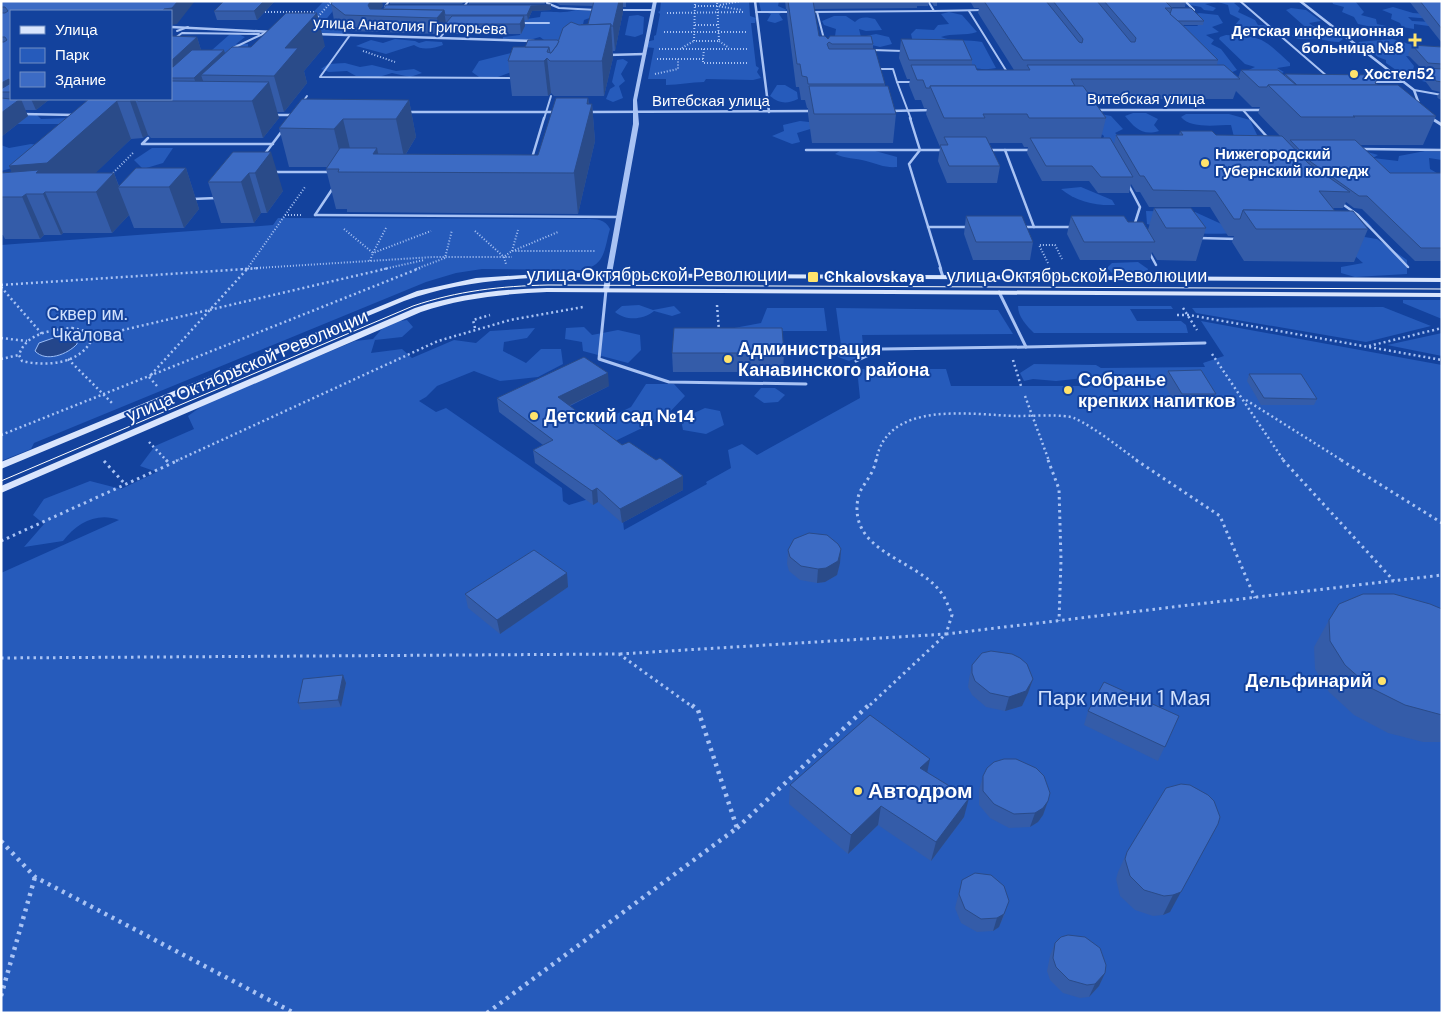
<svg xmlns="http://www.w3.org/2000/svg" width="1443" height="1014" font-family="'DM Sans',sans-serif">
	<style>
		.green { fill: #265bbb }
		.water { fill: #24468b; stroke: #9bbdf7 }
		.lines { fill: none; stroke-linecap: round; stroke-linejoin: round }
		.path-far3 { stroke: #a9c3f4; stroke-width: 2; stroke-dasharray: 1 2; stroke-linecap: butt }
		.path-far2 { stroke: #a9c3f4; stroke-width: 2.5; stroke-dasharray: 2 3; stroke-linecap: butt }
		.path-far1 { stroke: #a9c3f4; stroke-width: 3; stroke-dasharray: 2.5 4; stroke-linecap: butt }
		.path { stroke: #a9c3f4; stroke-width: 4.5; stroke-dasharray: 3 5; stroke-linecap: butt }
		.service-far2 { stroke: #a9c3f4; stroke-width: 2 }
		.service-far1 { stroke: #a9c3f4; stroke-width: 2.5 }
		.service { stroke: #a9c3f4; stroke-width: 3 }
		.minor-far1 { stroke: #a9c3f4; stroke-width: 2.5 }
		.minor { stroke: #a9c3f4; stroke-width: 3 }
		.tertiary { fill: #a9c3f4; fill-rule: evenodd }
		.secondary { fill: #d9e5fd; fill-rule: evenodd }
		.tram { stroke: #fff; stroke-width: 1 }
		.wall { fill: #345ca9; fill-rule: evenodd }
		.shaded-wall { fill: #2a4b89 }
		.building { fill: #3c6bc4; stroke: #2a4b89 }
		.poi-dot { fill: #ffe36c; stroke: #13429d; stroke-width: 2 }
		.labels { text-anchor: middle; stroke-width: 4; stroke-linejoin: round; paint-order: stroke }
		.far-street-label { font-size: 15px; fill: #fff; stroke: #13429d }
		.far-poi-label { font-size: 15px; font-weight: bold; fill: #fff; stroke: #13429d; text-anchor: start }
		.street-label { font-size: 18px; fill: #fff; stroke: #13429d }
		.park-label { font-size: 18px; fill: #d1e1fd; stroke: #13429d }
		.poi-label { font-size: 18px; font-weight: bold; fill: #fff; stroke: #13429d; text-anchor: start }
		.near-park-label { font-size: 21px; fill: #d1e1fd; stroke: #13429d }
		.near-poi-label { font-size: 21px; font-weight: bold; fill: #fff; stroke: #13429d; text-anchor: start }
	</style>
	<rect width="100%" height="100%" fill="#13429d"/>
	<g class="green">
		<path d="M341,1L319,28L342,29L347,32L337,36L301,32L299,27L323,2Z"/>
		<path d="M661,1H749L750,16L756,18L755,23H751L756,66L759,68L757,72L761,78L753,80L706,79L704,82C691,82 679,85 666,85V79H648L654,48L645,47L646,42L654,40V36L656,35L660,14L658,12L660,11Z"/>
		<path d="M779,1L778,6L787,10L779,14L783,20L775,23L767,21L771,14L761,11L759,2Z"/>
		<path d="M1182,1H1239L1234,3L1240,8L1238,12L1255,20L1258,25L1272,26L1283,34L1279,37L1255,35L1235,25L1240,19L1230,14L1228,5L1218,2L1205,4L1216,8L1213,11L1204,10L1201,7L1184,4Z"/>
		<path d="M1332,1H1355L1364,12L1361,15L1376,19L1377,24L1386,26V30L1358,24L1354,17L1342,12L1344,7L1333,4Z"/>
		<path d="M1393,7L1413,13L1427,14L1432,19L1408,17L1412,21L1432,22L1436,27L1414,24V29L1402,27L1400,23L1391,19L1392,14L1382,10Z"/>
		<path d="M1291,8L1306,10L1321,21L1309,23L1313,26L1328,27L1343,39L1339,42C1332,42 1326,40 1319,39C1309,37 1300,42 1292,36L1296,32H1311L1286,10Z"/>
		<path d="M576,10L606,12L584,20L579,42L544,40L540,37L529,40H503V37L520,35L523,27L513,21L540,17L541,12C555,11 561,14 576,10Z"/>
		<path d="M949,12L962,15L977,32C965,36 952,33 941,37C952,42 969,39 982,42L996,68C973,74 937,55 914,47L911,34L916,29L934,30L938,25L949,24L941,14Z"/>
		<path d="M1199,13L1218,15L1223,23L1212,27L1219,32L1206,35L1214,40L1211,44L1221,49L1237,70L1230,73L1214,71L1157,15L1178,17L1183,26H1198L1191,16Z"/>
		<path d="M638,15L644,17L643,34L635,37L625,35L629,16Z"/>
		<path d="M834,16H846L855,22C860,16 867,17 875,19L882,30L866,31L859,29L861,37L876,34L889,37L892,44L880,47L835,36L836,29L824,25L822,21Z"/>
		<path d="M238,34L245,37L236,44H248V48L235,55L195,57L212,50L229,35Z"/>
		<path d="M1226,35C1264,36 1263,39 1290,63V66L1277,68L1284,72L1273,77L1246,71L1255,67L1245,64L1219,39L1220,37Z"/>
		<path d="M395,39L415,41L419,43L426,41L442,42L443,45C435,48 422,51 414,45L386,54L356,46L371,40L383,43Z"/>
		<path d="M1393,39L1416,46L1442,59L1406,56L1414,66L1413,70L1418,73L1442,74L1430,83L1406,77L1386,63V60L1378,57L1358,42Z"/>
		<path d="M515,52L519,69L498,77H479L472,72L479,61Z"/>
		<path d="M623,59L628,62L621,74L625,81L619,86L623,98L613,102L606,99L610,89L615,86L612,82L617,60Z"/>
		<path d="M345,63L360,67L372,65L396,71L414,69L422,73L410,77L392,73L379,77L356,76L347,71L329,72L321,69L328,64Z"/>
		<path d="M777,85H785L797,92L798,99C787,104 780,104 770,96Z"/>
		<path d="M1133,113H1146L1158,119L1154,125L1159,131C1142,136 1135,128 1125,116Z"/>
		<path d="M1101,114L1111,116L1123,129L1115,133L1120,137L1139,139L1100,148L1104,136L1094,128Z"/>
		<path d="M1186,114H1229L1250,120L1258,137H1234L1231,125C1216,125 1191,129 1181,117Z"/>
		<path d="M22,115H37L41,119L69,118L59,124H1Z"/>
		<path d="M800,121L827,124L797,133L800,142L792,144L772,136L784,131L783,125Z"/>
		<path d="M31,144L59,148L20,166L1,171V145L9,148Z"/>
		<path d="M152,148H173L163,163L143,169L134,160Z"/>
		<path d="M843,149H868L897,157V167C885,168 877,164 866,161C855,158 846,159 835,154Z"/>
		<path d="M1364,151L1378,155L1373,158L1398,161L1399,156L1425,151L1442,152V160L1429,158L1430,169L1442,176L1389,178Z"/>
		<path d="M1081,187L1112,200L1115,205C1096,206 1075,201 1061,189Z"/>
		<path d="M1146,211L1195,212L1239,232C1208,237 1178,231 1147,224Z"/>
		<path d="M1336,211L1367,221L1372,227L1342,229L1346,234L1377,239L1407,260V274L1355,277L1341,273V267L1363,263L1345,247Z"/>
		<path d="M278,218L586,219C597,219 605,219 610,229C604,249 606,265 582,270L482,269L456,273L426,282L34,443L31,449L1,461V245L273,225Z"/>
		<path d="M1138,262L1148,269L1146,276L1116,277L1107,268L1112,263Z"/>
		<path d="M1403,300H1442V319L1403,303Z"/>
		<path d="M639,305L653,310L674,306L681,313L672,316L654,311C643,320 626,321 615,312L622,306Z"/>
		<path d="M1018,306H1171L1173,309H1130L1137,321H1181L1186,325L1188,333H1034C1027,326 1018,317 1018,306Z"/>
		<path d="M1383,307L1431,326L1366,342L1196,313L1192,308Z"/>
		<path d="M767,308H824L827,331H718L761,323Z"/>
		<path d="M836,308L998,310L1013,334L862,335L864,353L861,354V356L849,361L838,357L836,347L841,345Z"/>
		<path d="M407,320L413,327L402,337L375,340L371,353L402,349L412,358L454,340L476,343L490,331L535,328L527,338L504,342L503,351L526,363L541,349H561L563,364L538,377L500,381L474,371L437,386L426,397L419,401L436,412L446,408L562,488L563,501L569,505L592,498L622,513L624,530L707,484L706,482L731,468L728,450L742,444L757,455L860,398L857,369H946L951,386H1087L1084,378L1056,381L1033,379L1024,381L1020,373L1034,364L1096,365L1101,368L1205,367L1203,363L1224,356L1201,321L1442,365V1013H1V573L119,520C97,512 77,523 63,541L24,547L44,524L33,515L44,499L90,481L121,489L157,472L140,466L155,446L194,429L188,416L206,403L355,341L373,339L387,323Z"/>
		<path d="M584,327L592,335L618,330L640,335L641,350L628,363L583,351L582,342L565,339L566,328Z"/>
		<path d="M1442,333V356L1387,345Z"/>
		<path d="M646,384H674L685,396L665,417L613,442L590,427L631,407Z"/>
		<path d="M761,388H775L785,395L778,402L764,403L754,396Z"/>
		<path d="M705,408L720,411L724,425L706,434L683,430L681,419Z"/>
	</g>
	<path class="water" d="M62,335L69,336L77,340V344C68,354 46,363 35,351L39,343Z"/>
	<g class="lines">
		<g class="path-far3">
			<path d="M695,1L694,41H719L717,1"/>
			<path d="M720,5L741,1"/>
			<path d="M695,6H717L742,10"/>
			<path d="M262,12H316"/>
			<path d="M667,13L743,12"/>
			<path d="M316,19L332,1"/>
			<path d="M695,25H718"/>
			<path d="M664,32H746"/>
			<path d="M719,41L729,48"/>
			<path d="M682,48L694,41"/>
			<path d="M659,49H704L703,59"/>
			<path d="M704,49H748"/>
			<path d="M363,51L395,62"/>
			<path d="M657,59H703V63H749"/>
			<path d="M655,74L678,69V59"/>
			<path d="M111,175L133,153"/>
			<path d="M285,215H301"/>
			<path d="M386,228L373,253L431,231"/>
			<path d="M344,229L373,253L370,261"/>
			<path d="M475,231L504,257L506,264"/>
			<path d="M515,250L558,232"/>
			<path d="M512,251L518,230"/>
			<path d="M505,256L512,251H595"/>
			<path d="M1048,263L1039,245H1055L1062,259"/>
			<path d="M242,269L433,257H512"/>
			<path d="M247,269L305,187"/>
			<path d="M384,269L424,260"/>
			<path d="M416,269L445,258L452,230"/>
		</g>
		<g class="path-far2">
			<path d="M1,285L261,268"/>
			<path d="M1,287L42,334"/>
			<path d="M717,305L719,331"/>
			<path d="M1183,308L1197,330"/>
			<path d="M1177,315H1189L1442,360"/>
			<path d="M72,328L90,332L93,337C82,364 47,367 22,361L19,355C26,333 51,330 72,328Z"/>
			<path d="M475,328L473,320L490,315"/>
			<path d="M93,337L389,268"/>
			<path d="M1,338L27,341"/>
			<path d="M1369,346L1442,328"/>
			<path d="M1212,354L1284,461"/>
			<path d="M1,359L19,355"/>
			<path d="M68,359L112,403"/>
			<path d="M1013,360L1021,386"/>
			<path d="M157,386L149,377L248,268"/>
			<path d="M1025,396L1049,461"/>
			<path d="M1246,400L1343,461"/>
			<path d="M1,435L420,268"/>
			<path d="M149,442L167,461"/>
			<path d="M176,461L438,341L510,320L583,307"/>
			<path d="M876,461C887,399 971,415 1017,416C1029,416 1066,414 1074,418C1094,427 1120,448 1138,461"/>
		</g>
		<g class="path-far1">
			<path d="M166,460L169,463"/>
			<path d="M1048,460L1059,489L1061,560L1059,621"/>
			<path d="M1136,460L1220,516L1255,598"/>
			<path d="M1283,460L1394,581"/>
			<path d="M1341,460L1442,523"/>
			<path d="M104,461L124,483"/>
			<path d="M1,541L179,460"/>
			<path d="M620,654L946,634L952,615C949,607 945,597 940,591C914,558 848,552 858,498C860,486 873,477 876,460"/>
			<path d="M1,658L619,654L690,705"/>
			<path d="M870,705L946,634L1442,575"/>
		</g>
		<g class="path">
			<path d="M737,828L871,703"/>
			<path d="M1,841L35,877L294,1013"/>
			<path d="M1,996L35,877"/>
			<path d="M487,1013L737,828L698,710L689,703"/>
		</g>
		<g class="service-far2">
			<path d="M547,1V3L559,8L597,10"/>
			<path d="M928,1L934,11L983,10"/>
			<path d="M1185,1L1194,10H1188"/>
			<path d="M1240,1L1328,77"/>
			<path d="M388,7H385L389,1"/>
			<path d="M463,8L468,1"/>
			<path d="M619,10H654"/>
			<path d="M969,11L1007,72"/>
			<path d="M756,12H791"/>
			<path d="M811,12L934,11"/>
			<path d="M817,12L824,39"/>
			<path d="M521,23H549"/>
			<path d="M177,31L188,27"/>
			<path d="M350,35L320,77L513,78"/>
			<path d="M440,38L449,26"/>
			<path d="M171,41L182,33L259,34"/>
			<path d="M231,49L267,32"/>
			<path d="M872,50L903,51"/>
			<path d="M876,69H893L897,82"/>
			<path d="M1393,74L1427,75"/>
			<path d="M1374,82H1404"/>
			<path d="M1414,90L1442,95"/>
			<path d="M302,103L307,96"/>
			<path d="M1243,110L1251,119"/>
			<path d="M544,119L551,96"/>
			<path d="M911,119L897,82H914"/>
		</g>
		<g class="service-far1">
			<path d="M910,118L920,150L909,164L941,269"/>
			<path d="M1250,118L1269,139"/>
			<path d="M148,138L142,144H273"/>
			<path d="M1362,149L1442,150"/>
			<path d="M806,150H944"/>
			<path d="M988,150H1031"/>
			<path d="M1005,150L1034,227"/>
			<path d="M264,155L282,131"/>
			<path d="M532,158L544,118"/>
			<path d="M272,172H330"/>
			<path d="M1128,184L1140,207L1134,226"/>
			<path d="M192,199L217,198"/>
			<path d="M1341,203L1358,215L1408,267"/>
			<path d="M315,215L620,217"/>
			<path d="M315,215L333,188"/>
			<path d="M928,227H968"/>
			<path d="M1022,227H1073"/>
			<path d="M1199,238L1237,239"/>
			<path d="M1149,252L1156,265"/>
		</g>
		<g class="service">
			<path d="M940,268L943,277"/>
			<path d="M606,290L599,359L669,382L806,384"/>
			<path d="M999,292L1026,347L1205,343"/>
			<path d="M856,361L882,349L1026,347"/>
		</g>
		<g class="minor-far1">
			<path d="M755,1L769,112"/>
			<path d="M1300,1L1414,90L1420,107"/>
			<path d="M171,27L272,32"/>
			<path d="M315,34L534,41"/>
			<path d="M608,55L645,54"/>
			<path d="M1094,110H1265"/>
			<path d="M889,111L933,110"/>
			<path d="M406,112H558"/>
			<path d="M586,112L813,111"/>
			<path d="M22,114L76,115"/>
			<path d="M272,115H296"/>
			<path d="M1429,116L1433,119"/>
		</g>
		<path class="minor" d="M1431,118L1442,125"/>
		<path class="tertiary" d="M653,1H657L637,100L639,124L609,290L606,292L603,290L633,124V100Z"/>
		<g class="secondary">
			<path d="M554,273L1442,278V282L554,277C502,279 453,283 404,301L1,469V462L417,291L476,278Z"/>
			<path d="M547,288L1442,293V297L547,292C504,294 462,298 421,312L1,493V486L415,308C458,294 502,289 547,288Z"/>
		</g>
		<path class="tram" d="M1,481L413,306C457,291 501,286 548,285L1442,289"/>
	</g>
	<g class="wall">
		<path d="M1,1L177,24L11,11V99H50L36,110H25L28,116L1,137Z"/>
		<path d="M275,1L257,20H217L214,11Z"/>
		<path d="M390,1H465L462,4H390Z"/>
		<path d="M469,1H544L545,4H469Z"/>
		<path d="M553,1H626V7H623V12L615,51H613V58L604,96H554L551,93L548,96H512L508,61L525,47L559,41L579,25L588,24L593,6L560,5Z"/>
		<path d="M785,1H929L928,6H917V8L814,9L819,36L828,39L873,44V49L885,84V86L896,114L893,143H812L808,114V108H807L805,100H801L799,87H796L787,15V9H786Z"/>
		<path d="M931,1H937V6H934Z"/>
		<path d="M970,1H1186L1185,7H1171L1204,21L1203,25H1183L1218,60L1217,65L1238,78L1241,70L1284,76L1285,74L1376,84L1436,116L1423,145H1360L1390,173H1442V261H1415L1362,209L1354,208L1346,202L1343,208H1333L1335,211L1368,229L1354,262L1244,261L1232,242L1234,236H1228L1210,207H1149L1140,192H1136L1131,184L1129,193H1098L1089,181H1042L1027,153L1028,147H1024L1022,143H989L1000,166L997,183H947L938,161L940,147L926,114L927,108H924L921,100H915L909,85L910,79H907L899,58L901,39L972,60V65L977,70H1014L978,13L979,8H974ZM1236,91L1252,107H1260L1258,113L1280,136L1216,135L1180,131L1179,135H1116L1114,144L1101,138L1106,118L1093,99H1233Z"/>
		<path d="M1409,1H1442V43Z"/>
		<path d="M331,4L383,6L380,9L551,5V10L532,11L528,20H524L525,26L521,34H447L446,26L440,34L348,31L334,20Z"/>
		<path d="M171,36L197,37L201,50L225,53L325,46L304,71L307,83L284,112H277L279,118L263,138H151L148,135L143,138L131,139L95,173H114L119,186L186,168L199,209L184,228H134L129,215L112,233H63L61,235H44L40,239H5L3,235H1V173L11,172L89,99H171Z"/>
		<path d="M1412,45L1442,47V100L1439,99L1437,97L1440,92L1432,90L1423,78L1425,72L1408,55Z"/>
		<path d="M588,98L589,104H592L595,141L578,214L347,212V209H336L326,169L327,167H289L279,128L409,100L416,137L406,154L538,155Z"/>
		<path d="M233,152L283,191L267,213H261L254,223H221L208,182Z"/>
		<path d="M1154,208L1206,228L1196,261L1157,260L1152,252L1150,260H1080L1067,234L1071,216L1128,222L1148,230Z"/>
		<path d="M966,216L1033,242L1030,260H973L964,234Z"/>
		<path d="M672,353H784L783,372H673Z"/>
		<path d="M1168,371L1216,394L1211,407L1178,408L1164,384Z"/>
		<path d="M1249,374L1317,399L1314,405H1261L1247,381Z"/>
		<path d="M609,386L570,406L683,490L622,523L598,502L593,505L535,463L533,450L543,445L499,412L497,398Z"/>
		<path d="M841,549L840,563L837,575L825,582L817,583L800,580L789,571L787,564L788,550Z"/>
		<path d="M567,573L568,587L500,634L468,608L465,594Z"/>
		<path d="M1442,609V742H1423L1388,733L1354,715L1329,692L1315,669L1314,647L1329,620Z"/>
		<path d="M972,665L1033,679L1028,693L1022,706L1005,711L986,707L972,695L968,687L969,679Z"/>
		<path d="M343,675L346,683L341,707L301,710L298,703Z"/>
		<path d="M1088,711L1179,716L1158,761L1084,725Z"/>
		<path d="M927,772L964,817L931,861L878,825L848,854L789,804L790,785Z"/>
		<path d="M983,776L1048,801L1043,815L1038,822L1030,827L1009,828L990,818L979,805V790Z"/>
		<path d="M1208,795L1170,912L1163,915L1153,916L1135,910L1120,896L1116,879L1118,872L1127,852Z"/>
		<path d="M962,880L1005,914L999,927L993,931L977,932L961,923L955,908Z"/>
		<path d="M1055,943L1105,973L1099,986L1089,997L1080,998L1063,993L1050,980L1047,971L1050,956Z"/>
	</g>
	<g class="shaded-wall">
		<path d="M178,1H195L177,24L171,25V11H163L164,9Z"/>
		<path d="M264,1H275L257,20L254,11Z"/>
		<path d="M371,1H382L383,6L375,16L368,5Z"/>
		<path d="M619,1H623V12L615,51L613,26Z"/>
		<path d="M551,5V10L532,11L528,20L527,15L531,6Z"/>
		<path d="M444,10L446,24H445L446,26L440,34L437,18Z"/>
		<path d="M317,13L325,46L304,71L307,83L284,112L274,76L285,48Z"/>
		<path d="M524,16L525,26L521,34L520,24Z"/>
		<path d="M611,24L613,58L604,96L602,61Z"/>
		<path d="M197,37L206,67L224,50L232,75H201L210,101H202L194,78H175L171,66V61Z"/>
		<path d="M547,58L551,93L548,96L544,61Z"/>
		<path d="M9,79L11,84L1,92V83Z"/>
		<path d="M269,82L279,118L263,138L252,101Z"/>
		<path d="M588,98L590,114L592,104L595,141L578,214L574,173Z"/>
		<path d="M20,99H21L28,116L1,137V113Z"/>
		<path d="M31,99H50L36,110Z"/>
		<path d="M133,99H135L148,135L143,138L130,101Z"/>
		<path d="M409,100L416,137L404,157L396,119Z"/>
		<path d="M117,101L131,139L76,192H45L63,233L61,235L43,194H26L44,235L40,239L9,166Z"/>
		<path d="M343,119L352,157L343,167L334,129Z"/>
		<path d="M377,148L382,172L373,154Z"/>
		<path d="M271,152L283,191L267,213L255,173Z"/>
		<path d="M186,168L199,209L184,228L169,187Z"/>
		<path d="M114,173L119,187H118L129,215L112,233L96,192Z"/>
		<path d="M249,173L261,213L254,223L241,182Z"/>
		<path d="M608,373L609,386L560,410L558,397Z"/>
		<path d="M683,476V490L622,523L620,509Z"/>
		<path d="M597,488L598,502L593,505L592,491Z"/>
		<path d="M841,549L840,563L837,575L825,582L817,583L818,569Z"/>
		<path d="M567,573L568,587L500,634L497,620Z"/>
		<path d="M343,675L346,683L341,707L338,700Z"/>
		<path d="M1033,679L1028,693L1022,706L1005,711L1009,697Z"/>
		<path d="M930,759L926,778L920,768Z"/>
		<path d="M969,798L964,817L931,861L936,842Z"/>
		<path d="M1048,801L1043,815L1038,822L1030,827L1035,813Z"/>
		<path d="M881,806L878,825L848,854L851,835Z"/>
		<path d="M1218,824L1170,912L1163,915L1173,895Z"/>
		<path d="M1009,901L999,927L993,931L997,918Z"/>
		<path d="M1105,973L1099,986L1089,997L1095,984Z"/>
	</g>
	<g class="building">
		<path d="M1,1H178L172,8L164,9L163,11H11V92H1V89L11,83L9,79L1,83V42H4L7,40L5,37H1V13H5L8,11L5,7H1Z"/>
		<path d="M224,1H264L254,11H214Z"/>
		<path d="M333,1H371L368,5L370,9L444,10L437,18L345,15L331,4Z"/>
		<path d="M594,1H619L613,26H611V24L581,25L588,24Z"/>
		<path d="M788,1H813L819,36H825L828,39L830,36H871L873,44H832L829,42L827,44L829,49H875L885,84H808L807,77L802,76L800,64H797Z"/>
		<path d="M984,1H1046L1079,42L1082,43L1083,39L1053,1H1097L1131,42H1135L1136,38L1104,1H1165L1172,8H1165L1218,60H1023Z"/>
		<path d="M1420,1H1442V29Z"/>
		<path d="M386,5H551L531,6L527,15H445L444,10L383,9Z"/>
		<path d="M1172,8H1191L1204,21H1178L1170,14Z"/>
		<path d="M286,13H317L285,48H298L274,76L201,75L232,47H251Z"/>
		<path d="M452,16H524L520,24H445Z"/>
		<path d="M571,22L579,25L611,24L602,61H550L547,58L544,61H508L513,47H549L547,52L551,53L557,45L563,28Z"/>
		<path d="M171,36L197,37L171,61Z"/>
		<path d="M901,39L963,40L972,60H909Z"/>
		<path d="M528,40H557L559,41L557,45L551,53H550L549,47H525Z"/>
		<path d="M1412,45L1442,47V64L1428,63Z"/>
		<path d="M192,50H224L194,78H171V67H173Z"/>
		<path d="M911,65H975L977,70H1030L1027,65H1224L1240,79H1071L1075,86H930V88H926L923,80H917Z"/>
		<path d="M1427,68L1442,69V82L1436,81Z"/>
		<path d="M1241,70H1278L1296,85H1268L1267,87H1259Z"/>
		<path d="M1285,74L1380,75L1375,83L1378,85H1297Z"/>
		<path d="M171,81L269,82L252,101H138L135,99H171Z"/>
		<path d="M1268,85H1398L1436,116H1353L1355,117H1301Z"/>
		<path d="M809,86H888L896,114H814Z"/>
		<path d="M930,86H1083L1106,118H1029L1027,114H983L985,118H944Z"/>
		<path d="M1,98L11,99H20L1,113Z"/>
		<path d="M556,98H588L587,104H592L574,173L338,172L339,169H326L340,148H377L373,154L538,155Z"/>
		<path d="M89,99H133L130,101H117L47,163L9,166Z"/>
		<path d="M302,99L409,100L396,119H343L334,129L279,128Z"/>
		<path d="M1180,131H1212L1216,135L1282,136L1308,163L1350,192L1319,191L1335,211L1243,210L1240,219H1234L1215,191L1153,190L1144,176H1140L1116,135H1183Z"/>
		<path d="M944,137H986L1000,166H949L940,145H948Z"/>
		<path d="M1030,138H1110L1133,177H1101L1092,166H1046Z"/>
		<path d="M1290,140H1355L1390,173H1442V248H1421L1367,196H1359L1311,162Z"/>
		<path d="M233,152H271L255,173H249L241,182H208Z"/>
		<path d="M136,168H186L169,187H118Z"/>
		<path d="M39,170L36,173H114L96,192H45L43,194H26L22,197H1V173Z"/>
		<path d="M1154,208H1191L1206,228H1166Z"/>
		<path d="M1243,210L1353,211L1368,229H1256Z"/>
		<path d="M966,216H1022L1033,242H976Z"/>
		<path d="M1071,216H1124L1128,222H1143L1155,242H1084Z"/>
		<path d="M674,328H782L784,353H672Z"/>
		<path d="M584,357L608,373L558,397L622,445L629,442L656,460L660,458L683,476L620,509L597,488L592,491L533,450L553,440L497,398Z"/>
		<path d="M1201,370L1216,394H1182L1168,371Z"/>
		<path d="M1249,374H1301L1317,399L1264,398Z"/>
		<path d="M809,533L827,535L838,544L841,549L838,561L826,568L818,569L801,566L790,557L788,550L794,539Z"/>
		<path d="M534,550L567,573L497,620L465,594Z"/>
		<path d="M1363,594H1394L1430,604L1442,609V715L1405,705L1371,688L1345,665L1330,641L1329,620L1339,604Z"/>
		<path d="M991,651L1012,654L1020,658L1027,664L1033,679L1026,691L1009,697L990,693L975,681L972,673V665L982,653Z"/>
		<path d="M343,675L338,700L298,703L303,679Z"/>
		<path d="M1104,682L1179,716L1165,747L1088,711Z"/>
		<path d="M870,715L930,759L920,768L969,798L936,842L881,806L851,835L790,785Z"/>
		<path d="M1004,759H1016L1036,768L1044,776L1050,793L1048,801L1043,808L1035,813L1014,814L994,804L983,791V776L987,768L994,762Z"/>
		<path d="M1181,784L1190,785L1208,795L1214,801L1220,817L1218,824L1181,892L1173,895L1164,896L1144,890L1130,876L1125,859L1127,852L1166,788Z"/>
		<path d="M975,873L991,875L1004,886L1009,901L1004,914L997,918L981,919L965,909L959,894L962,880Z"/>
		<path d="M1068,935L1085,937L1100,948L1106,965L1105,973L1095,984L1087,985L1069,980L1056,967L1053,958L1055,943L1061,937Z"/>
	</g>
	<g class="poi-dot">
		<path d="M1412.5 32.5h5v5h5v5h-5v5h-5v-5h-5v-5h5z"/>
		<circle cx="1354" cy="74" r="5"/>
		<circle cx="1205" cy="163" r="5"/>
		<rect x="807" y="271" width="12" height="12" rx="2.5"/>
		<circle cx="728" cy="359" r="5"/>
		<circle cx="1068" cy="390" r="5"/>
		<circle cx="534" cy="416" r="5"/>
		<circle cx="1382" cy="681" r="5"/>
		<circle cx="858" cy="791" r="5"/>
	</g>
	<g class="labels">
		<g class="far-street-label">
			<text transform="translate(410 26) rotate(2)" y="5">улица Анатолия Григорьева</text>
			<text x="1146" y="104">Витебская улица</text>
			<text x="711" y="106">Витебская улица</text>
		</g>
		<g class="far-poi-label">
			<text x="1404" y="36" text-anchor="end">Детская инфекционная<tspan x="1404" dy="17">больница №8</tspan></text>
			<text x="1364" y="79">Хостел52</text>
			<text x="1215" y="159">Нижегородский<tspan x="1215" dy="17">Губернский колледж</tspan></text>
			<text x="824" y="282">Chkalovskaya</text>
		</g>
		<g class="street-label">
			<text x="657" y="281">улица Октябрьской Революции</text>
			<text x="1077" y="282">улица Октябрьской Революции</text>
			<text transform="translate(247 366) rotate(-23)" y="6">улица Октябрьской Революции</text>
		</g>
		<g class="park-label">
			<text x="87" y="320">Сквер им.<tspan x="87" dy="21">Чкалова</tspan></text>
		</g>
		<g class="poi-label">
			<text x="738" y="355">Администрация<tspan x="738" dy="21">Канавинского района</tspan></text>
			<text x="1078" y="386">Собранье<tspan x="1078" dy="21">крепких напитков</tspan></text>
			<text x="544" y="422">Детский сад №14</text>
			<text x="1372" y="687" text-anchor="end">Дельфинарий</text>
		</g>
		<g class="near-park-label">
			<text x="1124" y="705">Парк имени 1 Мая</text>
		</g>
		<g class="near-poi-label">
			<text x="868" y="798">Автодром</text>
		</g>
	</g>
	<rect width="1443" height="1014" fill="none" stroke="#ffffff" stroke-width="5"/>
	<rect x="10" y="10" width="162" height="90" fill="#13429d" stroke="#718ec4"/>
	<rect x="20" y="26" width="25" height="8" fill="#d9e5fd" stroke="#718ec4"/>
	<text x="55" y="35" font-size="15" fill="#ffffff">Улица</text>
	<rect x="20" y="48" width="25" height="15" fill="#265bbb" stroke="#718ec4"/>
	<text x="55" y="60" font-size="15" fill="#ffffff">Парк</text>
	<rect x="20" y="72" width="25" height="15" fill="#3c6bc4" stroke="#718ec4"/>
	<text x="55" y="85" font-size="15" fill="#ffffff">Здание</text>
</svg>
